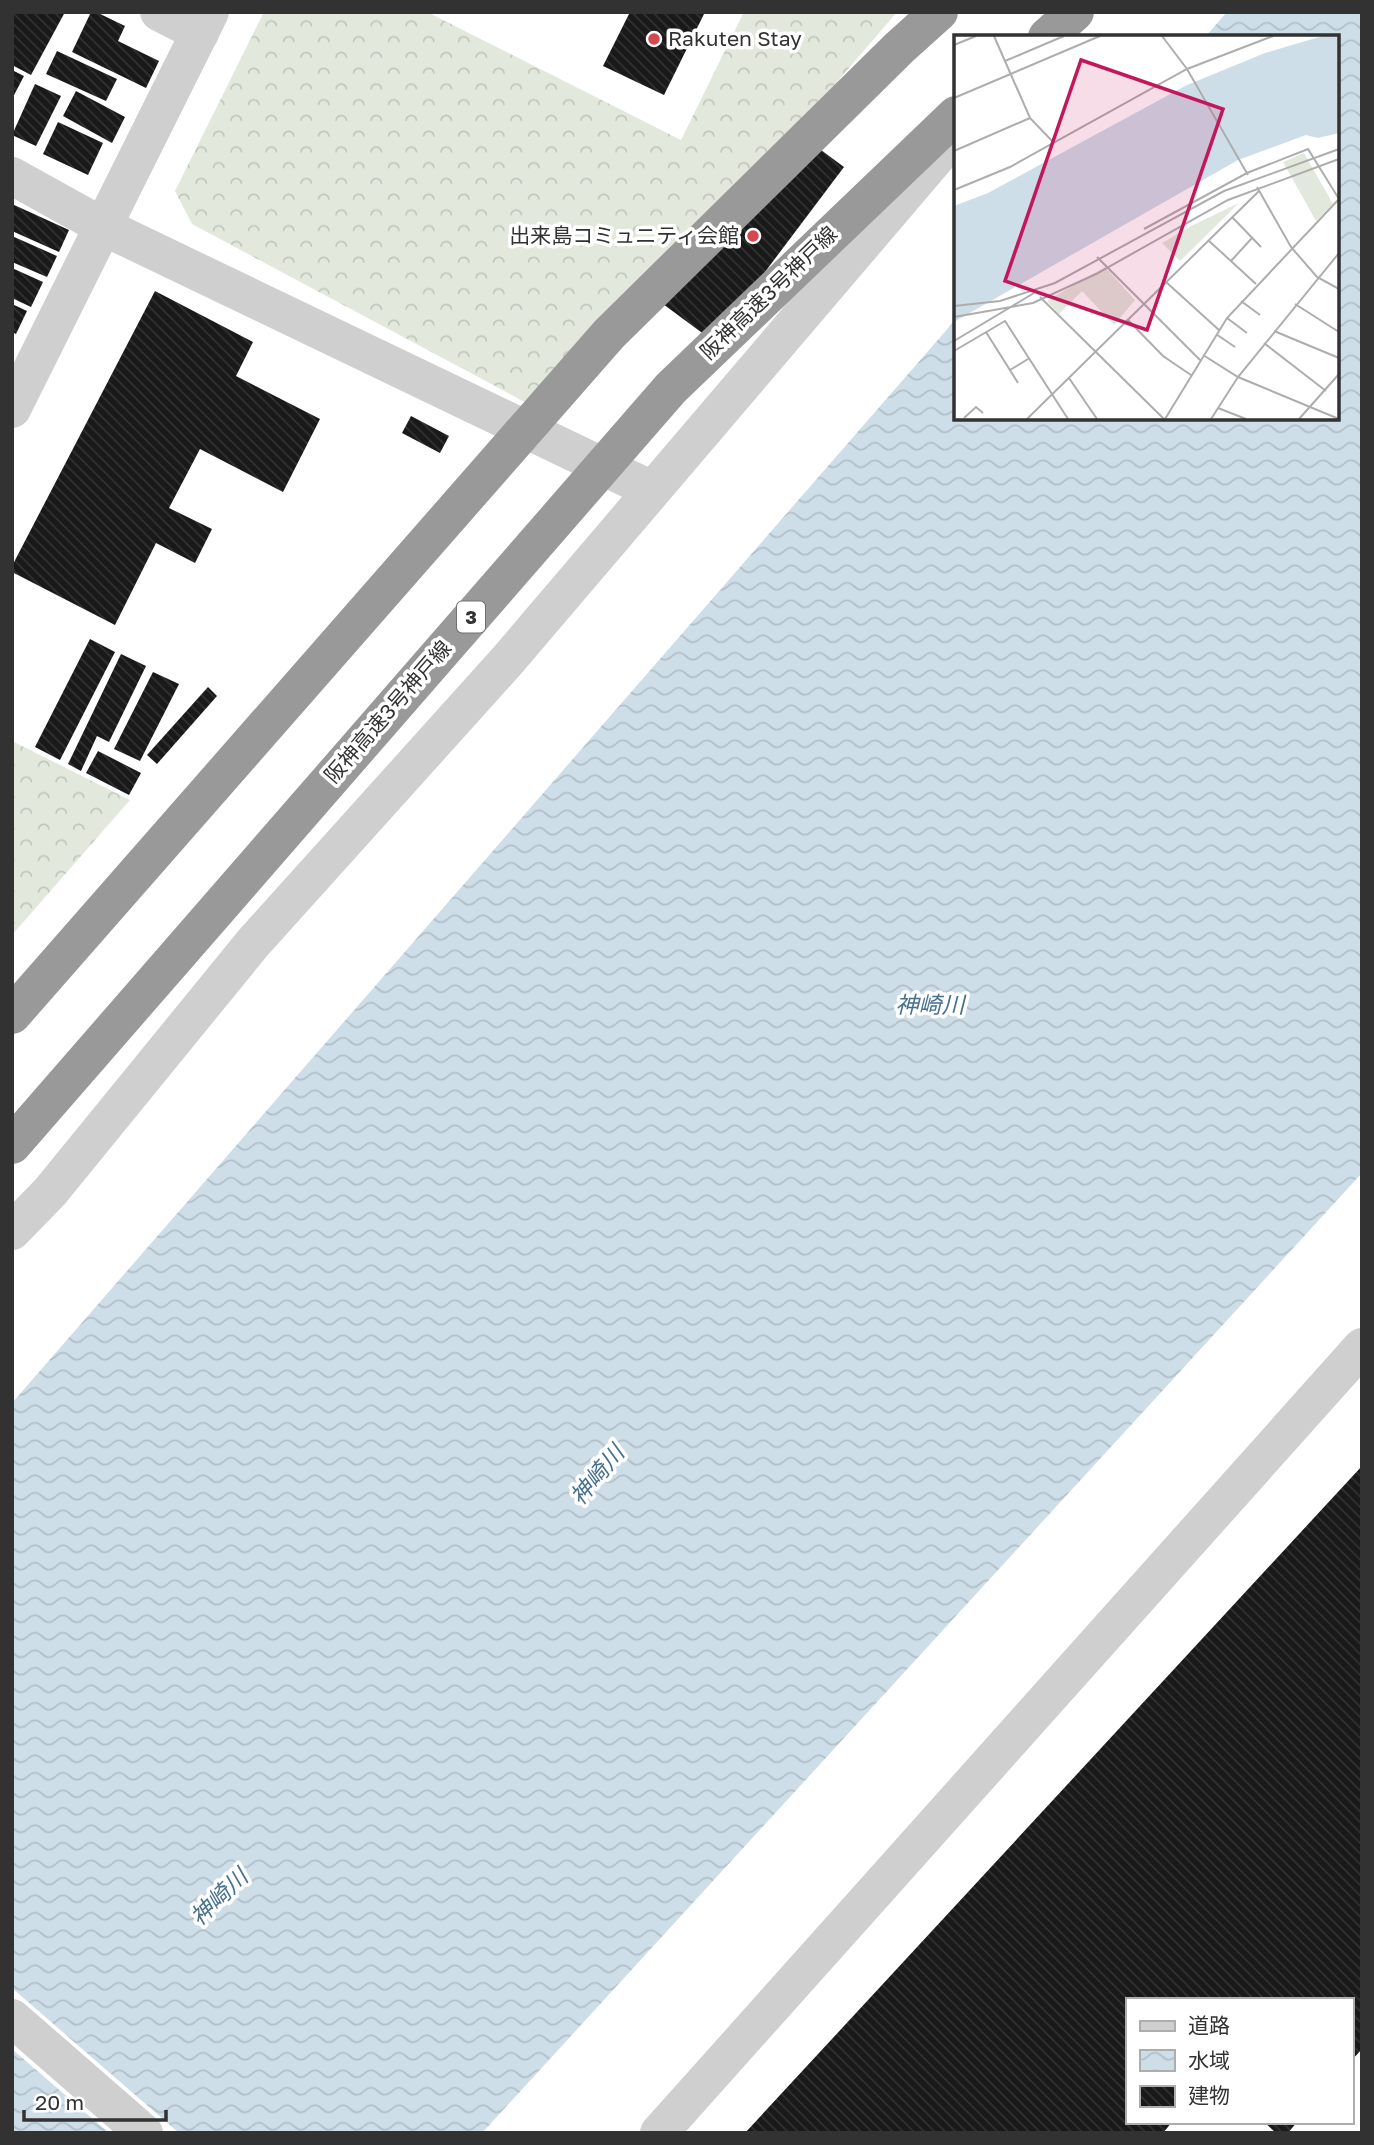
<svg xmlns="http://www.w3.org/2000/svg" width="1374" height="2145" font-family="'Golos Text','Noto Sans JP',sans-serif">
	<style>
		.forest { fill: url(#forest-crowns) }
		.water { fill: url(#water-waves) }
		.pier { fill: #fff }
		.building { fill: url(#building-back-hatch) }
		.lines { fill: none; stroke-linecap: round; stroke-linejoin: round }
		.minor { stroke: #cfcfcf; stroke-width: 38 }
		.highway { stroke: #999; stroke-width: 38 }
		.highway-bridge { stroke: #999; stroke-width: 38 }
		.poi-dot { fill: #d5484e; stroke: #fff; stroke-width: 2.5 }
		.labels { text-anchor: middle; stroke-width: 7; stroke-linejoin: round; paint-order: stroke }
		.shield { fill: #fff; stroke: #707070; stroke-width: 2 }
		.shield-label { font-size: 19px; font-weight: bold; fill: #323232 }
		.poi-label { font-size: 21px; fill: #323232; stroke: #fff; text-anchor: start }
		.street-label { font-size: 21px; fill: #323232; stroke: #fff }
		.water-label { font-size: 23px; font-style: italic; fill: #47708e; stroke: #fff }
		.inset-road { fill: none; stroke: #adadad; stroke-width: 2 }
		.view { fill: #c2185b; fill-opacity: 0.15; stroke: #c2185b; stroke-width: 3.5 }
		.inset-edge { fill: none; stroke: #323232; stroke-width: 3.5 }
	</style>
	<defs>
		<pattern id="forest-crowns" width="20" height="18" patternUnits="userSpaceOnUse" patternTransform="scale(1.75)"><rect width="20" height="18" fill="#e2e8dc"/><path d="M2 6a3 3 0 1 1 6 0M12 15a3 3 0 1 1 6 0" fill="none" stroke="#c2c7bd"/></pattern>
		<pattern id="water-waves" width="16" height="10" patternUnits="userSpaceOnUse" patternTransform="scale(1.75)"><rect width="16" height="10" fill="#cedee9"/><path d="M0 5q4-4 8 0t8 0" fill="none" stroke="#b1bfc8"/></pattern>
		<pattern id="building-back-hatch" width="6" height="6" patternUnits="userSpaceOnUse" patternTransform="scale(1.75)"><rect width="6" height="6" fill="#191919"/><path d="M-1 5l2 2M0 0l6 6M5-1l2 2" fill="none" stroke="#323232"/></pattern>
	</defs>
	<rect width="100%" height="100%" fill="#fff"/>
	<g class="forest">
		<path d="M264,12H427L681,140L744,12H897L551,416L192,224L175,191Z"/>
		<path d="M12,741L130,800L12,935Z"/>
	</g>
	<path class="water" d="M1227,12H1362V1173L482,2133H12V1403L956,319V418H1337V37H1205Z"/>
	<path class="pier" d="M12,1988L179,2133H109L12,2049Z"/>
	<g class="building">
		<path d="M12,12H65L31,75L12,65Z"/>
		<path d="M91,12H96L125,26L118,41L159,61L146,88L72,52Z"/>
		<path d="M630,12H705L664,95L603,66Z"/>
		<path d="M57,51L117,79L106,101L46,74Z"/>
		<path d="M12,70L24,76L12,99Z"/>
		<path d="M35,84L61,96L36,146L12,135Z"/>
		<path d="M76,91L125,117L112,143L63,116Z"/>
		<path d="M58,122L103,143L88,175L43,154Z"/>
		<path d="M794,130L844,167L713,341L663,304Z"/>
		<path d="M12,204L69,230L59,252L12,231Z"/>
		<path d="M12,236L57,256L47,277L12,262Z"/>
		<path d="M12,268L43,282L31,307L12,298Z"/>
		<path d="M155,291L253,342L236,376L320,419L283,492L200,449L169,508L212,529L195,563L156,543L115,625L12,572V566Z"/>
		<path d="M12,304L27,311L16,334L12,332Z"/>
		<path d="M411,416L449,436L440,453L402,433Z"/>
		<path d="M90,639L115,652L60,760L35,747Z"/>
		<path d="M121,654L146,666L109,742L97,736L81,771L68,764Z"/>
		<path d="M153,672L179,684L140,761L114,749Z"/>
		<path d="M208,687L217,696L157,764L147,755Z"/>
		<path d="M98,751L141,773L129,795L86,773Z"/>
		<path d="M1362,1466V2049L1351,2061V2000H1127V2122H1172L1163,2133H745Z"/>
		<path d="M1264,2122H1297L1288,2133H1276Z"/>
	</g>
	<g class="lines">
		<g class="minor">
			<path d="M159,12L200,33"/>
			<path d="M12,176L104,227L652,490"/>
			<path d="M12,409L210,12"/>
			<path d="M12,1231L50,1192L253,943L507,661L951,140"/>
			<path d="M12,2018L144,2133"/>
			<path d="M659,2133L1362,1347"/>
		</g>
		<path class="highway" d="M1047,37L1075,12"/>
		<g class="highway-bridge">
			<path d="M12,1015L609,334L899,48L939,12"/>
			<path d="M12,1145L671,388L956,115"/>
		</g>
	</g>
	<g class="poi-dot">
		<circle cx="654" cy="39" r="7"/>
		<circle cx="753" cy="236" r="7"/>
	</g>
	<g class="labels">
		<rect class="shield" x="457" y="601.5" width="28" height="31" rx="5"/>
		<g class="shield-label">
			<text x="471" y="624">3</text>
		</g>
		<g class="poi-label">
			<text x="668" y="46">Rakuten Stay</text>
			<text x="739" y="243" text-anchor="end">出来島コミュニティ会館</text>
		</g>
		<g class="street-label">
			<text transform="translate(769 293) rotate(-44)" y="7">阪神高速3号神戸線</text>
			<text transform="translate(388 712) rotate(-49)" y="7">阪神高速3号神戸線</text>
		</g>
		<g class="water-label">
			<text x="930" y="1013">神崎川</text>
			<text transform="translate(597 1475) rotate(-50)" y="8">神崎川</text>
			<text transform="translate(219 1897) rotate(-44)" y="8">神崎川</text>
		</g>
	</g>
	<g transform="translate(954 35)">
		<rect width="385" height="385" fill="#fff"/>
		<path d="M350,118L379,169L362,186L329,127ZM285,168L226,226L208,208L237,191ZM151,232L181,265L160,290L128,256L105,279L93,266Z" fill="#e2e8dc"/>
		<path d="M369,1H385V98L364,103L352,100L284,125L0,287V171L34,158L233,50L311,18Z" fill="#cedee9"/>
		<path class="inset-road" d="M40,1L76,83L100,108M208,1L233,34L294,140M0,10L22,1M51,26L110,1M0,63L146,1M0,116L76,83M303,152L337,212L363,242L385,254M0,155L56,132L233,34L319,1M278,182L307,212M190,194L293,138L354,114L385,164M254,205L302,249M143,222L246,325M277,226L298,203M212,247L265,295M86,262L210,384M287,266L306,280M341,269L385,297M0,271L46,266L101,248L270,156L385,114M0,282L79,268L142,239L274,165L385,124M273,283L293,298M173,284L209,321L237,340M320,296L385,323M32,297L64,348M262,299L281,312M0,306L80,258M310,308L372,356M0,316L51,286L114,384M249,320L284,342L385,384M56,335L74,324M115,343L143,384M264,373L292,384M10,383L22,372L29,378M73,384L305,156M211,384L273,283L385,164M257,384L284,342L385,218M345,384L385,339"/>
		<path class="view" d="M127,25L269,74L193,295L51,246Z"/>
		<rect width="385" height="385" class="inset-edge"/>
	</g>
	<rect width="1374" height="2145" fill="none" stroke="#323232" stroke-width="28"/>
	<rect x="1126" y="1998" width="228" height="126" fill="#ffffff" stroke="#adadad" stroke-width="2"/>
	<rect x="1140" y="2021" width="35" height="10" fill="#cfcfcf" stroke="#adadad" stroke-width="2"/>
	<text x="1188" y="2033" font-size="21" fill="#323232">道路</text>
	<rect x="1140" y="2050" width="35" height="21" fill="url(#water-waves)" stroke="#adadad" stroke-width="2"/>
	<text x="1188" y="2068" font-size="21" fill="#323232">水域</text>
	<rect x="1140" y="2086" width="35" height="21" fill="url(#building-back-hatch)" stroke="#adadad" stroke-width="2"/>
	<text x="1188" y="2103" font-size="21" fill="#323232">建物</text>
	<path d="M24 2110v10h142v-10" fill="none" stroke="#323232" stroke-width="3.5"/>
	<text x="35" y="2110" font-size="21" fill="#323232" stroke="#ffffff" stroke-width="5" paint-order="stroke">20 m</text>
</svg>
